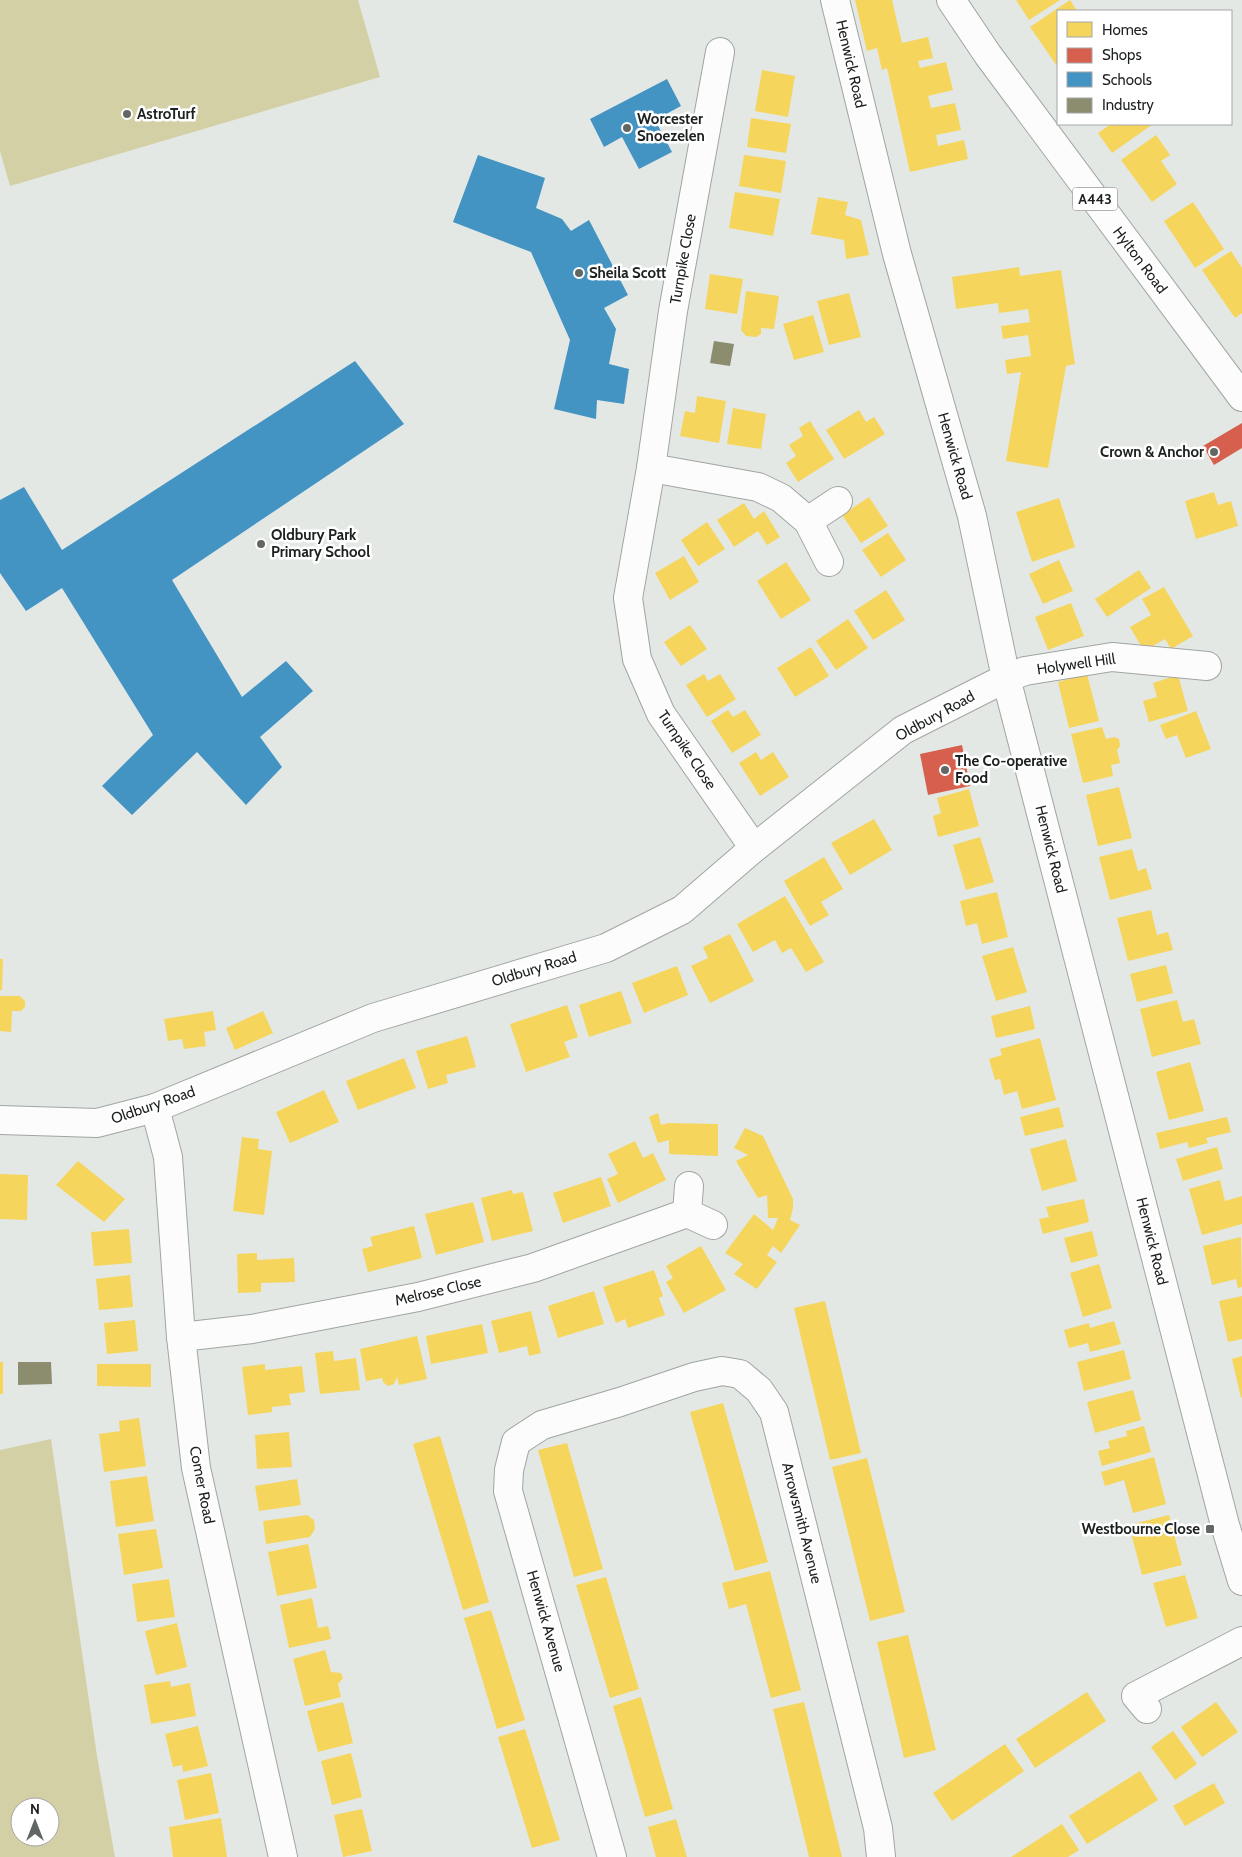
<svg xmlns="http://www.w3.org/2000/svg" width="1242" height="1857" font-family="Cabin,sans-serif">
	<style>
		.green { fill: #d3d0a5; fill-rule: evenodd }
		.homes { fill: #f6d55c }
		.shops { fill: #d6604d }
		.schools { fill: #4393c3 }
		.industry { fill: #8c8c6e }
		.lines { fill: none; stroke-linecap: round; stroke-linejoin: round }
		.minor-casing { stroke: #a1a5a2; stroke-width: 30 }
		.major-casing { stroke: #a1a5a2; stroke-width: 30 }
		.minor { stroke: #fbfcfb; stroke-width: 28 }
		.major { stroke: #fbfcfb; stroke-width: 28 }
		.poi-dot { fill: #626764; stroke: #fff; stroke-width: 2 }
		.labels { text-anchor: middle; stroke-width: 5; stroke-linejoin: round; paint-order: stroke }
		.shield { fill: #fff; stroke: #616462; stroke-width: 1 }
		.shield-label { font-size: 14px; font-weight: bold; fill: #1d211f }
		.street-label { font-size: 15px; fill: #1d211f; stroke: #fff }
		.poi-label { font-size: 15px; font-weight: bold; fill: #1d211f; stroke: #fff; text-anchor: start }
	</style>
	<rect width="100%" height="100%" fill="#e3e8e5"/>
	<g class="green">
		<path d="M0,0H358L380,77L10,186L0,151Z"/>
		<path d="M51,1439L97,1756L115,1857H0V1450ZM20,1807H50V1837H20Z"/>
	</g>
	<g class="homes">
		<path d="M855,0H892L902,43L928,37L933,58L918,61L920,68L946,62L953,90L928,96L931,108L955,103L961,130L936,135L938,146L964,140L968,159L910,172L887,68L882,70L877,48L867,51Z"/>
		<path d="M1016,0H1060L1029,20Z"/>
		<path d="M1070,0L1077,11H1058V65L1057,66L1030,27Z"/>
		<path d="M762,70L795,76L788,117L755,111Z"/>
		<path d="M751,118L791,124L786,153L747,147Z"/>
		<path d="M1111,124H1153L1112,153L1098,133Z"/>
		<path d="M1156,135L1170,155L1161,161L1177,184L1152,202L1121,160Z"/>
		<path d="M744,155L786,161L781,193L739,186Z"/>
		<path d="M735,192L780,199L773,236L729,228Z"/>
		<path d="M818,197L848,202L845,215L861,220L869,255L846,259L844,240L811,234Z"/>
		<path d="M1193,202L1224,249L1195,268L1164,221Z"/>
		<path d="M1231,251L1242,268V313L1235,318L1202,270Z"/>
		<path d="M1019,267L1020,276L1061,270L1075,364L1066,366L1048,468L1006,461L1021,372L1007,374L1005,360L1031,356L1028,335L1003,339L1001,326L1030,322L1028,309L999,313L998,303L956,309L952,277Z"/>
		<path d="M710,274L743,279L737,314L705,309Z"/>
		<path d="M746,291L779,296L774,329L761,328V334L756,337L746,336L741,330Z"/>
		<path d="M849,293L861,337L829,345L817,301Z"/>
		<path d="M813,315L824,352L794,360L783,324Z"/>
		<path d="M697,396L726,401L719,443L680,436L685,411L695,413Z"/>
		<path d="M733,408L766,414L761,449L727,444Z"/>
		<path d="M859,410L866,422L874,417L885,434L844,459L826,430Z"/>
		<path d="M810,421L834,459L798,482L786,463L796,456L789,445L803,436L799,428Z"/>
		<path d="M1214,492L1218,505L1231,501L1238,526L1196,539L1185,501Z"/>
		<path d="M869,497L888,526L861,543L842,515Z"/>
		<path d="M1059,498L1075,547L1032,562L1016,512Z"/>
		<path d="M744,503L754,519L764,511L780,537L767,545L758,531L734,547L717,520Z"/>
		<path d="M707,522L725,549L698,566L681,540Z"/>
		<path d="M888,533L906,560L881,577L862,550Z"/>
		<path d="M684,556L699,582L670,600L655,573Z"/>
		<path d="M1059,560L1073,591L1043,604L1029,574Z"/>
		<path d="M786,562L811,600L781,619L757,581Z"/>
		<path d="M1139,570L1151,588L1107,617L1095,599Z"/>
		<path d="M1164,587L1193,636L1171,649L1165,639L1144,651L1130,627L1151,615L1142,599Z"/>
		<path d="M886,590L905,620L873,640L854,611Z"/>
		<path d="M1071,603L1084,636L1048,650L1035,617Z"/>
		<path d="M848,619L868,648L836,670L816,641Z"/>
		<path d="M690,625L707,649L681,666L664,642Z"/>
		<path d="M811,647L829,676L795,697L777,668Z"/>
		<path d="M704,674L708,681L720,674L736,699L707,717L686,685Z"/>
		<path d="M1087,674L1099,721L1069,728L1058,682Z"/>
		<path d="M1178,675L1188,711L1149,722L1143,701L1157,697L1153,683Z"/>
		<path d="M728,710L733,717L745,710L761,735L732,753L711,721Z"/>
		<path d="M1196,711L1211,749L1186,758L1177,735L1166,739L1160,725Z"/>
		<path d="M1102,727L1106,739L1114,737L1119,739L1120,746L1117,750L1120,763L1111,765L1113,776L1083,783L1071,734Z"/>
		<path d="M756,752L761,760L773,752L789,777L760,796L739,763Z"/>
		<path d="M1119,787L1132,838L1098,846L1086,795Z"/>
		<path d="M969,789L979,826L938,837L933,816L941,813L937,798Z"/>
		<path d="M874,819L892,850L850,875L831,843Z"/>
		<path d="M980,837L994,882L966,890L953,845Z"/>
		<path d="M1132,849L1138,871L1146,868L1152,889L1110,900L1099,857Z"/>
		<path d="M824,857L843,889L821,902L829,915L810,926L784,881Z"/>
		<path d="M997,892L1008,937L982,944L977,923L966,926L960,901Z"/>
		<path d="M785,896L824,962L806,972L791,948L782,953L775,940L753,952L737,924Z"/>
		<path d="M1151,910L1157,935L1168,932L1173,950L1128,961L1117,918Z"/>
		<path d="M730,934L754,981L710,1003L691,966L708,958L703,947Z"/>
		<path d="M1013,947L1027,992L996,1001L982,956Z"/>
		<path d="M0,959H3L2,990H0Z"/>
		<path d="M1166,965L1173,993L1137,1002L1130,974Z"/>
		<path d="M677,966L688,995L644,1013L632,983Z"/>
		<path d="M621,991L632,1023L589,1037L579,1005Z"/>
		<path d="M0,996H20L25,1001V1007L21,1011H12L11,1032L0,1031Z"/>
		<path d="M1177,1000L1183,1022L1194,1019L1201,1044L1152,1057L1140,1009Z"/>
		<path d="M567,1005L578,1037L564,1042L570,1057L526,1072L510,1024Z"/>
		<path d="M1030,1006L1035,1029L996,1038L991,1016Z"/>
		<path d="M213,1011L216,1030L204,1032L206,1046L184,1049L182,1039L168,1041L164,1019Z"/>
		<path d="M263,1011L273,1033L235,1050L226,1028Z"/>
		<path d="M467,1036L476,1067L446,1075L448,1083L428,1089L416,1051Z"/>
		<path d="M1040,1038L1056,1100L1022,1109L1017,1091L1004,1095L1000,1079L995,1080L989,1059L1002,1055L1000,1049Z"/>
		<path d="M404,1058L416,1088L358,1110L346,1081Z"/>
		<path d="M1190,1062L1204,1111L1169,1120L1156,1072Z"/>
		<path d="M324,1090L339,1122L290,1143L276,1112Z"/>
		<path d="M1059,1107L1064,1127L1025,1136L1020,1117Z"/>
		<path d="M658,1113L661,1125L668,1123L718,1124V1156L669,1154V1140L658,1143L649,1117Z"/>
		<path d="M1227,1117L1231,1132L1206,1138L1208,1143L1189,1148L1187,1142L1160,1149L1156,1133Z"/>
		<path d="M745,1128L763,1136L793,1199V1208L790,1220L800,1225L781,1253L773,1246L767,1255L777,1262L757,1289L734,1274L743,1264L725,1253L754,1214L773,1230L778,1218H768L767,1195L758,1198L736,1161L748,1155L734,1148Z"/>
		<path d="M242,1137L259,1139L258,1149L272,1151L264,1215L233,1211Z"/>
		<path d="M1066,1139L1077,1181L1042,1191L1030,1149Z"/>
		<path d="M635,1141L643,1158L653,1153L666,1180L618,1203L607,1179L618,1174L608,1154Z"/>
		<path d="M1217,1147L1223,1169L1183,1181L1176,1159Z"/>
		<path d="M78,1161L125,1199L104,1222L56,1185Z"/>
		<path d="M0,1174L28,1175L27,1220L0,1219Z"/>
		<path d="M601,1177L611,1206L563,1223L553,1193Z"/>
		<path d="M1220,1180L1225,1201L1242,1196V1224L1202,1235L1189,1189Z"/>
		<path d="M512,1190L513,1194L523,1192L533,1231L492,1241L481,1198Z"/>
		<path d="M1084,1199L1089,1222L1043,1234L1039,1219L1049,1217L1046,1207Z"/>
		<path d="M473,1202L484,1242L436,1255L425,1214Z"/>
		<path d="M414,1226L422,1258L368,1272L362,1249L373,1246L370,1237Z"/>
		<path d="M129,1229L132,1263L94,1266L91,1232Z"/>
		<path d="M1092,1231L1098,1256L1071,1263L1064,1238Z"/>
		<path d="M1241,1237L1242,1287L1238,1288L1236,1279L1212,1285L1203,1246Z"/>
		<path d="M701,1246L726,1290L684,1313L666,1282L673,1278L666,1266Z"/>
		<path d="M257,1253V1260L294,1258L295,1282L261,1283V1292L238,1293L237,1254Z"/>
		<path d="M1099,1264L1112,1308L1083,1317L1070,1273Z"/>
		<path d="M654,1270L663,1296L659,1298L665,1315L628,1328L625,1319L616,1323L603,1287Z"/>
		<path d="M130,1275L133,1307L99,1310L96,1279Z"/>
		<path d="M594,1291L604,1324L558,1338L548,1306Z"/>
		<path d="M1242,1296V1339L1228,1342L1219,1301Z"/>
		<path d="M825,1301L861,1453L830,1460L794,1308Z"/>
		<path d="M531,1311L541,1353L529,1356L527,1346L499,1353L491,1321Z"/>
		<path d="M135,1320L138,1351L107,1354L104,1323Z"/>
		<path d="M1114,1321L1121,1344L1090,1352L1088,1343L1069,1348L1064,1330L1089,1323L1090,1328Z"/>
		<path d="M482,1324L488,1353L431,1364L426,1336Z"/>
		<path d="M417,1336L427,1379L399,1385L397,1377L394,1384L388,1386L383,1382L382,1378L366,1381L360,1349Z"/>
		<path d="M1124,1350L1131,1379L1084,1391L1077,1362Z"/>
		<path d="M333,1351L334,1361L356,1358L360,1390L320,1394L315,1353Z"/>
		<path d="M1242,1356V1397L1241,1398L1232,1359Z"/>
		<rect x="0" y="1362" width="3" height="32"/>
		<path d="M97,1364H151V1387L97,1386Z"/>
		<path d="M265,1364V1370L302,1366L305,1392L289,1394L291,1405L272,1407V1412L248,1415L242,1367Z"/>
		<path d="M1133,1390L1141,1420L1095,1433L1087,1402Z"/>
		<path d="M723,1403L768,1562L735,1571L690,1412Z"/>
		<path d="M139,1418L146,1466L104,1472L99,1434L120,1431L119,1421Z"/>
		<path d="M1144,1426L1151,1452L1102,1466L1098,1451L1110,1448L1108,1441L1127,1436L1126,1431Z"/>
		<path d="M289,1432L292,1467L257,1469L255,1435Z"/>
		<path d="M440,1436L489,1602L463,1610L413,1444Z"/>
		<path d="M567,1443L603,1569L574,1577L538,1450Z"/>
		<path d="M1154,1457L1166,1504L1133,1513L1124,1480L1105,1486L1101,1472Z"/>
		<path d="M867,1458L905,1612L870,1621L832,1467Z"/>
		<path d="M147,1476L154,1521L116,1527L110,1481Z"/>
		<path d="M297,1479L301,1505L259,1511L255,1486Z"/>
		<path d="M307,1515L314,1520L315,1529L310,1537L266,1544L263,1521Z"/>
		<path d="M1169,1515L1182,1565L1142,1575L1129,1525Z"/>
		<path d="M156,1529L163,1568L124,1575L118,1534Z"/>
		<path d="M308,1544L317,1588L277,1596L268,1552Z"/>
		<path d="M770,1571L801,1690L771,1698L746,1604L729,1609L722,1583Z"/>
		<path d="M1185,1575L1198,1618L1166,1627L1153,1583Z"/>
		<path d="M606,1577L639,1689L610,1698L576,1585Z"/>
		<path d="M169,1579L175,1617L137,1622L132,1584Z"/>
		<path d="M312,1598L318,1628L328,1626L331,1639L289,1648L280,1605Z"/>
		<path d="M491,1610L525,1720L497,1729L464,1618Z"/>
		<path d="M177,1623L187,1667L156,1675L145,1631Z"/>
		<path d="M908,1635L936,1750L904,1758L877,1642Z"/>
		<path d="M325,1650L331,1672L341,1673L343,1678L338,1684L341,1697L305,1706L293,1659Z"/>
		<path d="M170,1681L171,1687L190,1683L196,1716L151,1724L144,1685Z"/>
		<path d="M1087,1692L1106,1721L1035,1768L1016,1739Z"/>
		<path d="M641,1697L673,1809L645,1817L613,1706Z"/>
		<path d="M343,1702L353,1743L318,1752L307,1711Z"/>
		<path d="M804,1702L842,1857H809L773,1709Z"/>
		<path d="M1216,1702L1238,1732L1202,1757L1181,1727Z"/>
		<path d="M198,1726L208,1766L183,1772L182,1765L173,1767L165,1734Z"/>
		<path d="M525,1729L560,1840L532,1848L498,1737Z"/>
		<path d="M1173,1731L1197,1764L1175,1780L1151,1747Z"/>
		<path d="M1005,1744L1024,1771L952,1821L933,1793Z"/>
		<path d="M351,1753L362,1797L332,1805L321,1761Z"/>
		<path d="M1140,1771L1158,1800L1087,1844L1069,1816Z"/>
		<path d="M211,1773L219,1813L185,1820L177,1780Z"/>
		<path d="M1214,1783L1225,1803L1185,1826L1173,1806Z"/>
		<path d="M362,1809L372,1851L343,1857L334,1815Z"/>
		<path d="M221,1818L227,1857H173L169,1827Z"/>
		<path d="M676,1819L687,1857H656L648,1827Z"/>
		<path d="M1062,1824L1079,1850L1068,1857H1011Z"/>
	</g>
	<g class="shops">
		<path d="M1242,423V448L1214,465L1203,446Z"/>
		<path d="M962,745L970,786L928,795L920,754Z"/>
	</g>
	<g class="schools">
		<path d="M667,79L681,106L655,120L672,152L639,169L622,137L604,147L590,119Z"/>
		<path d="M478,155L545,178L536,208L562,219L571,231L589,220L628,295L604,308L616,329L609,364L629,369L624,404L597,400L596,419L554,409L570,340L531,252L453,222Z"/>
		<path d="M355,361L404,424L172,580L242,697L286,661L313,691L260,737L282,767L246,805L197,752L132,815L102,786L153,735L62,588L26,611L0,573V500L24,487L62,550Z"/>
	</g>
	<g class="industry">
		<path d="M714,341L734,344L730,366L710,363Z"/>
		<path d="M18,1362H51L52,1384L18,1385Z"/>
	</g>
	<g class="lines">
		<g class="minor-casing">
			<g id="minor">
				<path d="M720,52L673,311L651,468L628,598L637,659L661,714L754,848"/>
				<path d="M651,468L758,487L781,498L808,521L829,562"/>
				<path d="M808,521L838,501"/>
				<path d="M155,1108L168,1157L181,1337L196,1468L283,1857"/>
				<path d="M0,1120L97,1123L155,1108L373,1018L606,948L682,910L754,848L903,730L1006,678L1025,671L1112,657L1207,666"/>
				<path d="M689,1186L687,1213L713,1225"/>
				<path d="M181,1337L252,1329L418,1297L533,1268L687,1213"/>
				<path d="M1147,1709L1136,1696L1242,1641"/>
				<path d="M612,1857L508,1491L509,1470L516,1442L542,1425L620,1402L694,1377L722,1371L740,1374L759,1390L774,1412L878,1828L881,1857"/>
			</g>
		</g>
		<g class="major-casing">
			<g id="major">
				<path d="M835,0L897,254L972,516L1006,678L1225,1525L1242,1581"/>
				<path d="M951,0L988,55L1242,397"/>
			</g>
		</g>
		<use href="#minor" class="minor"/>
		<use href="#major" class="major"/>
	</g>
	<g class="poi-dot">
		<circle cx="127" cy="114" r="5"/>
		<circle cx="627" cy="128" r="5"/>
		<circle cx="579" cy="273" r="5"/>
		<circle cx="1214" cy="452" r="5"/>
		<circle cx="261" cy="544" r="5"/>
		<circle cx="945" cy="770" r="5"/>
		<rect x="1205" y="1524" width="10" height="10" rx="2.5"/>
	</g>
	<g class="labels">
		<rect class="shield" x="1072.5" y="187.5" width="45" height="23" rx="4"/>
		<g class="shield-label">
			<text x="1095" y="204">A443</text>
		</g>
		<g class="street-label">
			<text transform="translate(851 64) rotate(77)" y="5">Henwick Road</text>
			<text transform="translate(683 259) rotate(-80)" y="5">Turnpike Close</text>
			<text transform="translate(1140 260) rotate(53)" y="5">Hylton Road</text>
			<text transform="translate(955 456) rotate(74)" y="5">Henwick Road</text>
			<text transform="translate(1076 664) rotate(-8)" y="5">Holywell Hill</text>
			<text transform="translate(935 716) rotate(-29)" y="5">Oldbury Road</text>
			<text transform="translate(687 750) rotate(56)" y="5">Turnpike Close</text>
			<text transform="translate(1051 849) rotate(76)" y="5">Henwick Road</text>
			<text transform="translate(534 969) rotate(-17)" y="5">Oldbury Road</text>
			<text transform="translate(153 1105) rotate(-19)" y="5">Oldbury Road</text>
			<text transform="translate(1152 1241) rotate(76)" y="5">Henwick Road</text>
			<text transform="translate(438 1291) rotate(-13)" y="5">Melrose Close</text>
			<text transform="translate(202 1485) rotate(79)" y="5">Comer Road</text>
			<text transform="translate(802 1523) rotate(76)" y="5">Arrowsmith Avenue</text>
			<text transform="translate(546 1621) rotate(74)" y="5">Henwick Avenue</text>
		</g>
		<g class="poi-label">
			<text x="137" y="119">AstroTurf</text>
			<text x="637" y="124">Worcester<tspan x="637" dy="17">Snoezelen</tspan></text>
			<text x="589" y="278">Sheila Scott</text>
			<text x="1204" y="457" text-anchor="end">Crown &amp; Anchor</text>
			<text x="271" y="540">Oldbury Park<tspan x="271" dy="17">Primary School</tspan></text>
			<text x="955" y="766">The Co-operative<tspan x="955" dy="17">Food</tspan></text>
			<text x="1200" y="1534" text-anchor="end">Westbourne Close</text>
		</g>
	</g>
	<rect x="1057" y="10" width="175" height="115" fill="#ffffff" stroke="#a5a6a5"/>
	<rect x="1067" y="22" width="25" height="15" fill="#f6d55c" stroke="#a5a6a5"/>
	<text x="1102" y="35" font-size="15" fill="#1d211f">Homes</text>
	<rect x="1067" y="48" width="25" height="15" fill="#d6604d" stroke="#a5a6a5"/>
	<text x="1102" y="60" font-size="15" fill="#1d211f">Shops</text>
	<rect x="1067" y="72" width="25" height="15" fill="#4393c3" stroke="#a5a6a5"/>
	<text x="1102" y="85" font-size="15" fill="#1d211f">Schools</text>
	<rect x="1067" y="98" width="25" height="15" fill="#8c8c6e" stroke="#a5a6a5"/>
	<text x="1102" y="110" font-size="15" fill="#1d211f">Industry</text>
	<g transform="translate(35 1822)"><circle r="24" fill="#ffffff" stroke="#a5a6a5"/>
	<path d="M0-4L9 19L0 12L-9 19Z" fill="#626764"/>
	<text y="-8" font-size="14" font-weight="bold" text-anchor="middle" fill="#1d211f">N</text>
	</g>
</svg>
